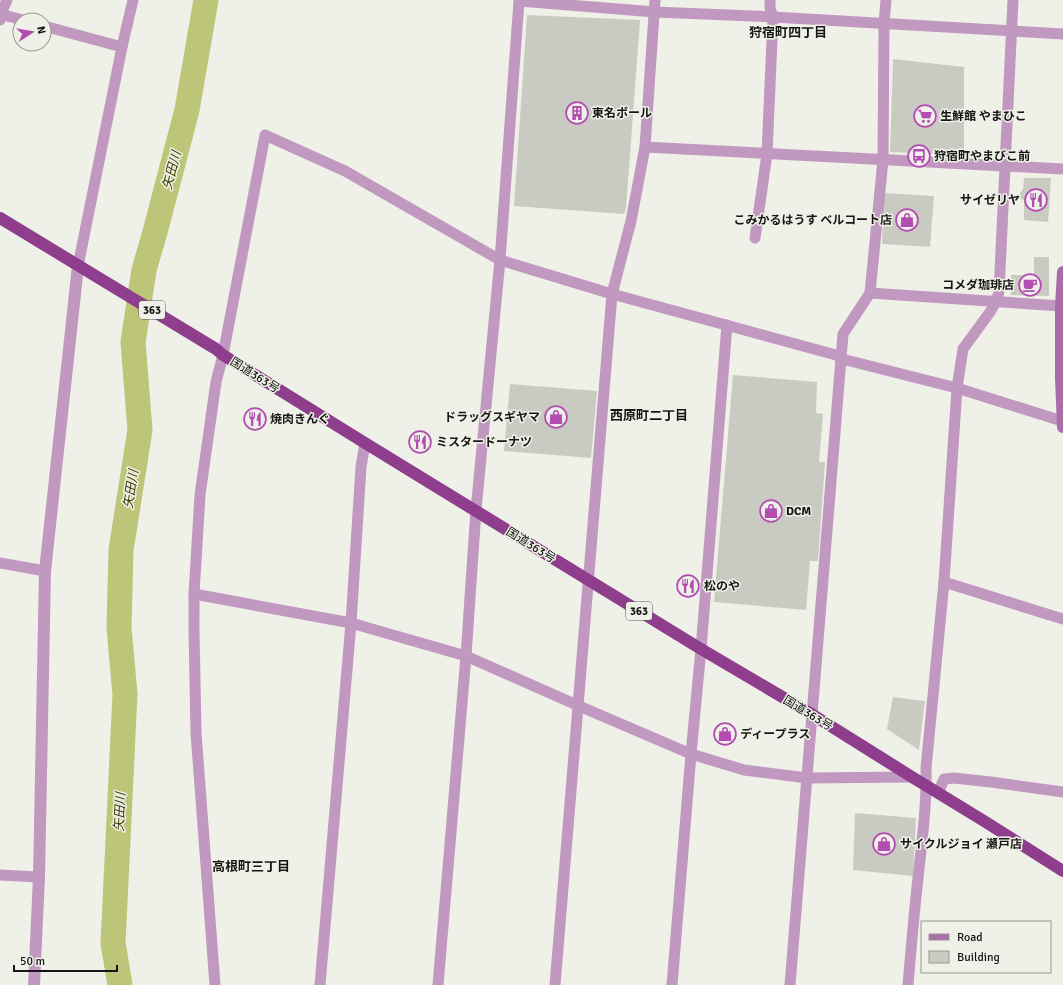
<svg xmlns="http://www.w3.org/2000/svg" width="1063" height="985" font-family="Signika,'Noto Sans JP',sans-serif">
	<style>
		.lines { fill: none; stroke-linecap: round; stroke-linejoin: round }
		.river { stroke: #bdc578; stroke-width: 25 }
		.building { fill: #c9cbc2 }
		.minor { stroke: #c199c0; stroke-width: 11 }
		.tertiary { stroke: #c199c0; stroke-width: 12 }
		.secondary { stroke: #a96da7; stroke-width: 12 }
		.trunk { stroke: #8e3e8d; stroke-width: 12 }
		.labels { text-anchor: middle; stroke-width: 3; stroke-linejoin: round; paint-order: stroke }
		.shield { fill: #eff0e7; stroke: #565753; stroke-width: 1 }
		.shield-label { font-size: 11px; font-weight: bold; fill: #151613 }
		.poi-label { font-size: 12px; font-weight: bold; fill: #151613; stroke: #eff0e7; text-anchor: start }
		.street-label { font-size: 12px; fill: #151613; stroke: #eff0e7 }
		.neighbourhood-label { font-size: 13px; font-weight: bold; fill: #151613; stroke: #eff0e7 }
		.water-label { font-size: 13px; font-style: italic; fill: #3a3d00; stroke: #eff0e7 }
	</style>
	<rect width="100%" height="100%" fill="#eff0e7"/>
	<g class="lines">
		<path class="river" d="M120,985L113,943L125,694L119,628L121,550L140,430L133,342L144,270L155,232L187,110L206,0"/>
	</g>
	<g class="building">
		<path d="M527,15L640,20L626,208L624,214L514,206Z"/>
		<path d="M893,59L964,67V155L890,152Z"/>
		<path d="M1024,178H1051L1048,222L1024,220V200L1020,199V193L1023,189Z"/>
		<path d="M884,193L934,196L930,247L882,244Z"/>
		<path d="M1034,257H1049V296L1011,295V275H1034Z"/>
		<path d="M733,375L817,382L816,413L823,414L819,462H825L818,561H810L806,610L714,602Z"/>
		<path d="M510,384L597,391L591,458L504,451Z"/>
		<path d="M893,697L925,701L919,750L887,729Z"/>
		<path d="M855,813L916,818L913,876L853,870Z"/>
	</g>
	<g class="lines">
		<g class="minor">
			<path d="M0,14L23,20"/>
			<path d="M0,20L1,14L7,0"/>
			<path d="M44,26L122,47"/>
			<path d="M645,147L1063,169"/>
			<path d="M755,238L767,154L773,17L770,8V0"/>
			<path d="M78,266L122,47L133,0"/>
			<path d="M870,293L1061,306"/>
			<path d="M0,563L45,571"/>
			<path d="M944,582L1063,619"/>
			<path d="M194,594L351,623L361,467L365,443"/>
			<path d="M938,793L944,779L954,778L991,782L1063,792"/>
			<path d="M0,875L39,877"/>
			<path d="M215,985L196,733L194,630V594L200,495L216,382L223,355L265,135L345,171L500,260L612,294L836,355L842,359L957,388L1062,421"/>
			<path d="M320,985L351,623L466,656L579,706L691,754L744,770L807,778L912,777"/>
			<path d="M438,985L466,656L476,510L500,260L519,1L655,12L773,17L1063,34"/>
			<path d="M555,985L612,294L631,221L645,147L655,0"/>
			<path d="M672,985L691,754L701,649L727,325"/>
			<path d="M790,985L843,334L870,293L883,160L884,24L886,0"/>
			<path d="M908,985C911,949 914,913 918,878C922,841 927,804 926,768L944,582L957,388L963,349L990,312L996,302L999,292L1013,0"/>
		</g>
		<path class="tertiary" d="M34,985L39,877L45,571L78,266"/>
		<path class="secondary" d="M1063,272L1061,306V378L1063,427"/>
		<path class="trunk" d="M0,218L216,349L223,355L365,443L701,649L813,715L912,777L984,821L1063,871"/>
	</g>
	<defs>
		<g id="building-ring" transform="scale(1.15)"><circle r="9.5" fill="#eff0e7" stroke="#b34db2" stroke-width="1.5"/><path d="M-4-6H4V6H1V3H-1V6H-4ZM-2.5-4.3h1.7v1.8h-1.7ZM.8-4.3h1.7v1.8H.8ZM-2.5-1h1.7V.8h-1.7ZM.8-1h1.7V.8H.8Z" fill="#b34db2"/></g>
		<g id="supermarket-ring" transform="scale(1.15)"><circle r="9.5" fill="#eff0e7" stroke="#b34db2" stroke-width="1.5"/><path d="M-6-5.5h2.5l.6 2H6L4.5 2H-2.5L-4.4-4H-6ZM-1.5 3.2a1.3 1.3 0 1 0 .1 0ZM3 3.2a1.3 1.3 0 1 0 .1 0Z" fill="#b34db2"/></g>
		<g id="bus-ring" transform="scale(1.15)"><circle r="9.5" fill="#eff0e7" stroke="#b34db2" stroke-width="1.5"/><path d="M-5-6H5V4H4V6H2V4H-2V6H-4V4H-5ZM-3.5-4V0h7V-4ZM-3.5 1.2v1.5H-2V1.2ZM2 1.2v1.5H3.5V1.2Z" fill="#b34db2"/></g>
		<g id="restaurant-ring" transform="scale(1.15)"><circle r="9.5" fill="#eff0e7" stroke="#b34db2" stroke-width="1.5"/><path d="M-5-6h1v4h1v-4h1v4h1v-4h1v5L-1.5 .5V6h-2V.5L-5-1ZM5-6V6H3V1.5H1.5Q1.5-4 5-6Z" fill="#b34db2"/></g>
		<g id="shop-ring" transform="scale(1.15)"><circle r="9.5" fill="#eff0e7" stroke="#b34db2" stroke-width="1.5"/><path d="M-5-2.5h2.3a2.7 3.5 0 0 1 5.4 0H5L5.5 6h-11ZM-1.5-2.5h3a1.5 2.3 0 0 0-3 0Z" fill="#b34db2"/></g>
		<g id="cafe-ring" transform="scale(1.15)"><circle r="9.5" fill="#eff0e7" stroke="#b34db2" stroke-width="1.5"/><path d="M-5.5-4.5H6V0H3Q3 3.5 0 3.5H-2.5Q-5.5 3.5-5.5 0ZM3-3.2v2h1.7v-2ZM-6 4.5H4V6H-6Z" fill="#b34db2"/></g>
	</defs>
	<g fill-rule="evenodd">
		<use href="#building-ring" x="577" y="113"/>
		<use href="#supermarket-ring" x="925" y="116"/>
		<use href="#bus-ring" x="919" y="156"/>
		<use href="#restaurant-ring" x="1036" y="200"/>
		<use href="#shop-ring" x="907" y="220"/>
		<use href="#cafe-ring" x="1030" y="285"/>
		<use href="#shop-ring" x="556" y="417"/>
		<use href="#restaurant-ring" x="255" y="419"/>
		<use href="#restaurant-ring" x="420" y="442"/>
		<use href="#shop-ring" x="771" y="511"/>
		<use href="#restaurant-ring" x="688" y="586"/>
		<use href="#shop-ring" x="725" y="734"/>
		<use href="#shop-ring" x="884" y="844"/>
	</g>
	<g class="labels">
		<g class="shield">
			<rect x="139" y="301" width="26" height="18" rx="3"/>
			<rect x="626" y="602" width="26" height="18" rx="3"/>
		</g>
		<g class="shield-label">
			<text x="152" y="314">363</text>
			<text x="639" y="615">363</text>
		</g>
		<g class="poi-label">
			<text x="592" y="117">東名ボール</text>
			<text x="940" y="120">生鮮館 やまひこ</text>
			<text x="934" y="160">狩宿町やまびこ前</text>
			<text x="1020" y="204" text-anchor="end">サイゼリヤ</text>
			<text x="892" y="224" text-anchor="end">こみかるはうす ベルコート店</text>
			<text x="1014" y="289" text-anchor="end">コメダ珈琲店</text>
			<text x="540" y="421" text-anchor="end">ドラッグスギヤマ</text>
			<text x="270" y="423">焼肉きんぐ</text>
			<text x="436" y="446">ミスタードーナツ</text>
			<text x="786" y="515">DCM</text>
			<text x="704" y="590">松のや</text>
			<text x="740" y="738">ディープラス</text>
			<text x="900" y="848">サイクルジョイ 瀬戸店</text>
		</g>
		<g class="street-label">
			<text transform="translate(255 375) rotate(32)" y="4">国道363号</text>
			<text transform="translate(531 545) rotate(32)" y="4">国道363号</text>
			<text transform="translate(808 713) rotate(31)" y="4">国道363号</text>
		</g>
		<g class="neighbourhood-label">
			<text x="788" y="37">狩宿町四丁目</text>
			<text x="649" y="420">西原町二丁目</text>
			<text x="251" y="871">高根町三丁目</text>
		</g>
		<g class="water-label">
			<text transform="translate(171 170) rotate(-75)" y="5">矢田川</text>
			<text transform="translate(130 489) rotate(-81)" y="5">矢田川</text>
			<text transform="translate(119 812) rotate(-87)" y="5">矢田川</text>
		</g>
	</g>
	<rect x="921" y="921" width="130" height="52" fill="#eff0e7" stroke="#989992"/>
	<rect x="929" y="934" width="20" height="6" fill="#a96da7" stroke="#989992"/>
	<text x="957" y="941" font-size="12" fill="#151613">Road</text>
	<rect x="929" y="951" width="20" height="12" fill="#c9cbc2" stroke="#989992"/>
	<text x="957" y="961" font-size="12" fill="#151613">Building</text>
	<g transform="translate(32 32) rotate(78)"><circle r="19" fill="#eff0e7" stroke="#989992"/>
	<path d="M0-3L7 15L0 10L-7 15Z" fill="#b34db2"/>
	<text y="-6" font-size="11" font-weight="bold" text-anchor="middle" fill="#151613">N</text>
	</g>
	<path d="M14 965v6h103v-6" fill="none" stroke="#151613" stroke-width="2"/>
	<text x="20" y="965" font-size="12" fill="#151613" stroke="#eff0e7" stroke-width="3" paint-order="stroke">50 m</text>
</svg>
